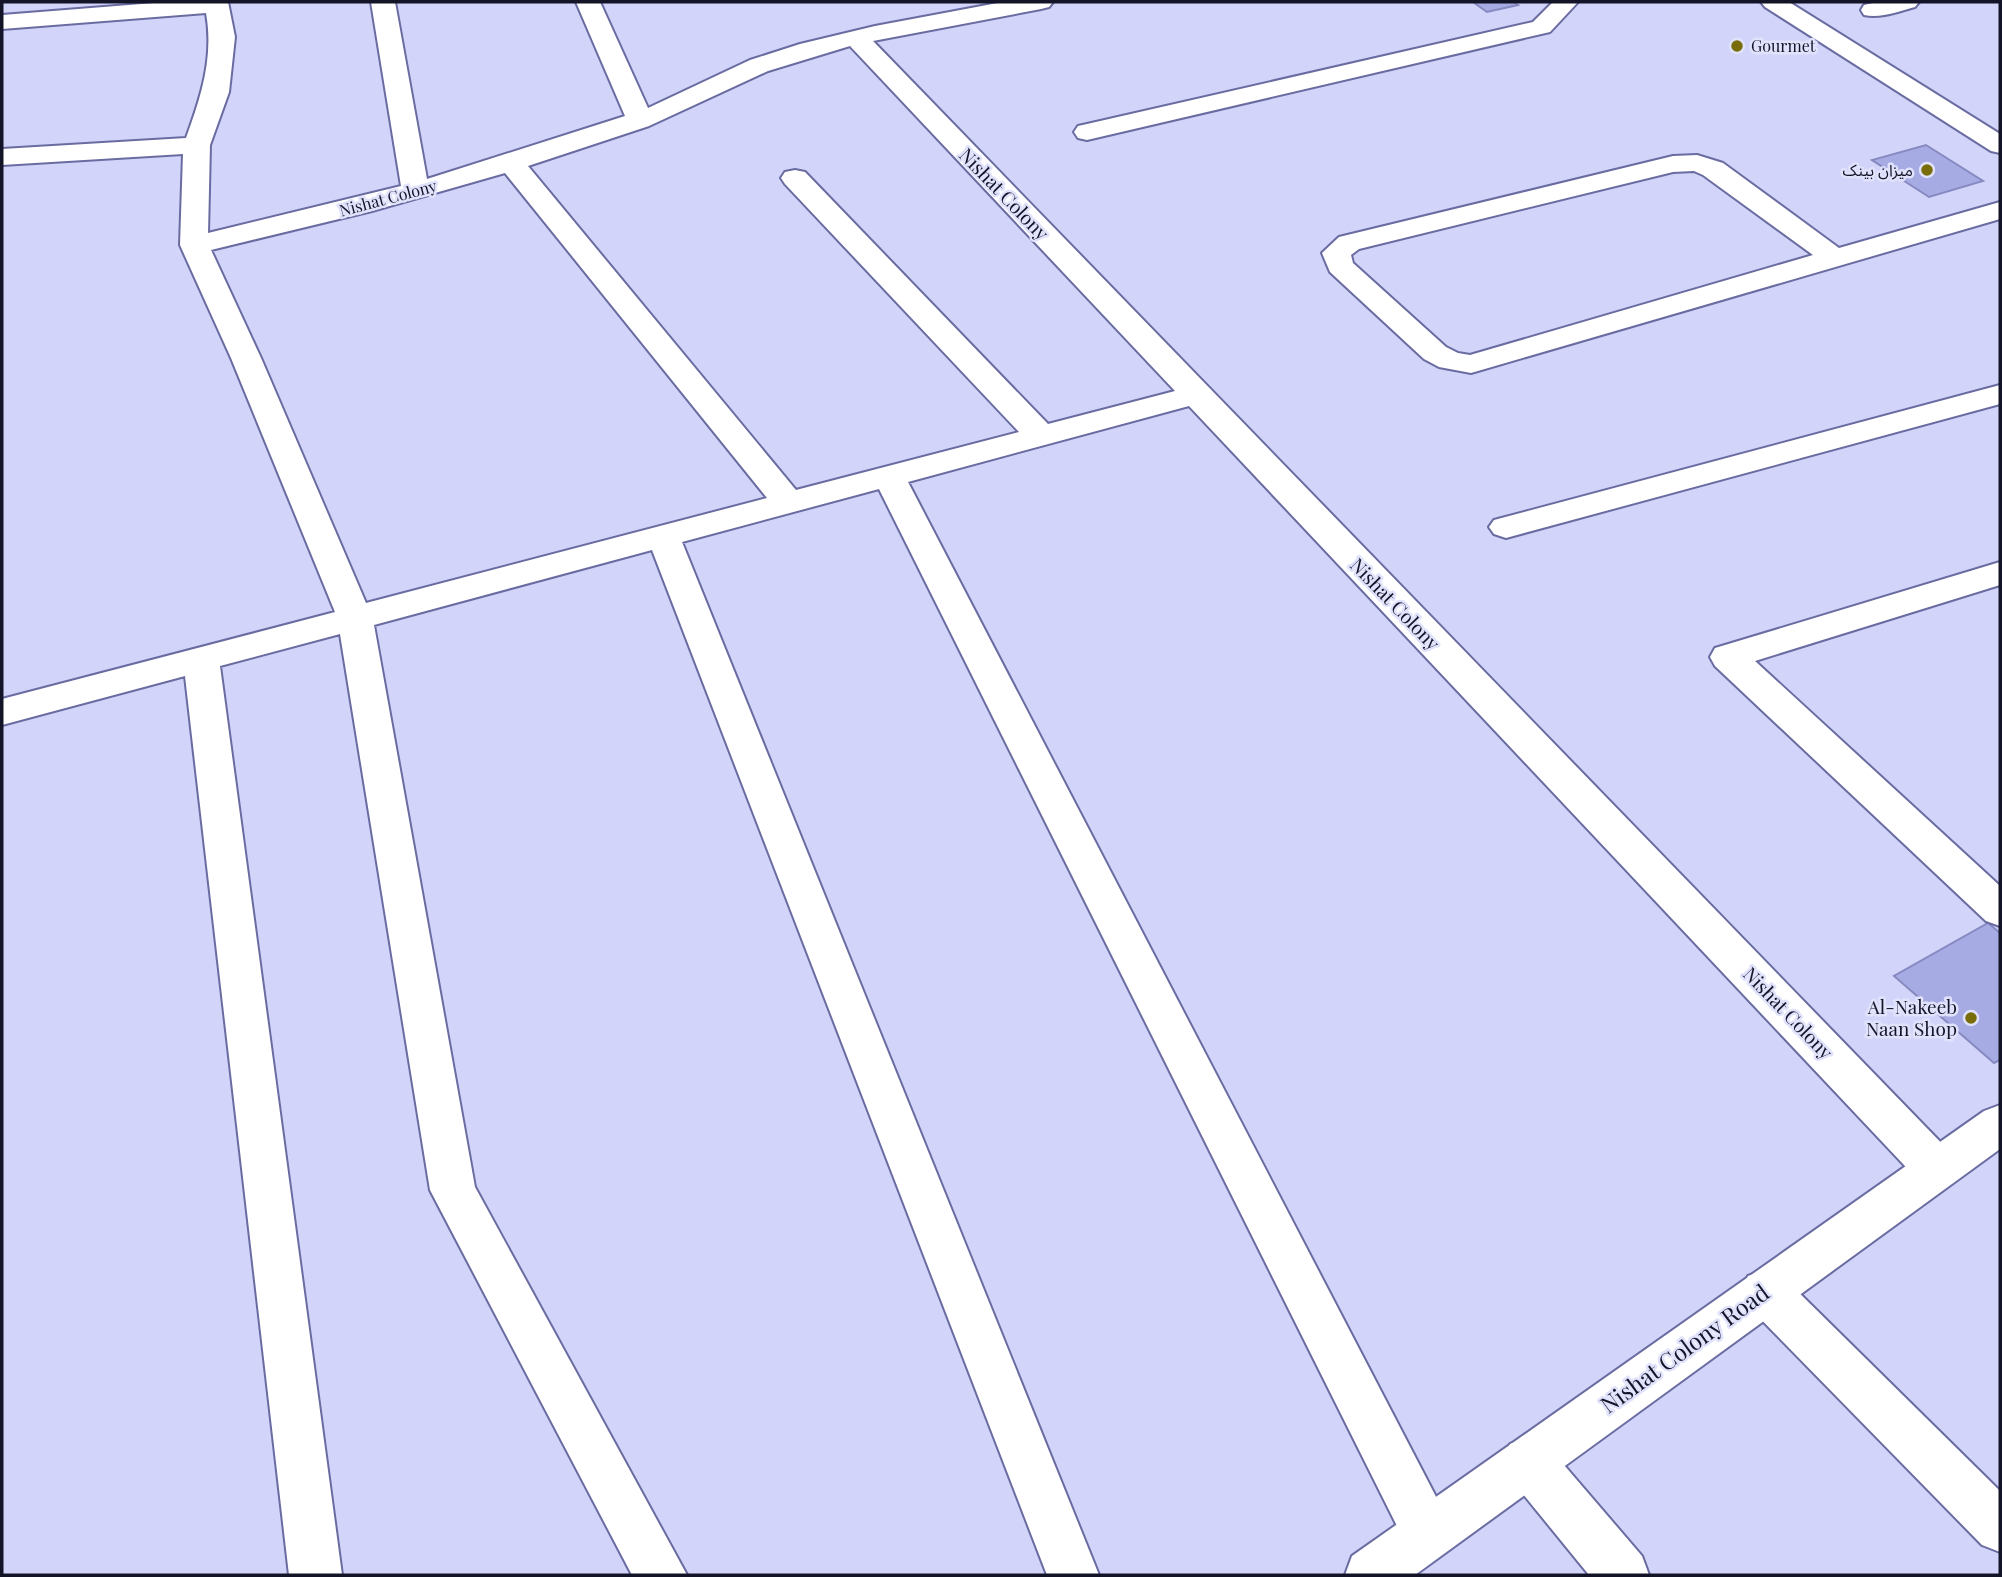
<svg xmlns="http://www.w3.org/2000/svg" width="2002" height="1577" font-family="'Playfair Display','Noto Sans Arabic',serif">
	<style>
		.building { fill: #a7abe4; stroke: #878ac1; stroke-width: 2 }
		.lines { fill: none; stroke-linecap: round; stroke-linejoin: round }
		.minor-casing { stroke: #6a6ca1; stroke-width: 4 }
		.tertiary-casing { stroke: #6a6ca1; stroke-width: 4 }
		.minor { fill: #fff; fill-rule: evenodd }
		.tertiary { fill: #fff; fill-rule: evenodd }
		.poi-dot { fill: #796d0a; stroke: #e1e3fc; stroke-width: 2.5 }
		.labels { text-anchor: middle; stroke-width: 5; stroke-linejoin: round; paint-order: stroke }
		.far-poi-label { font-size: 16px; fill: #141429; stroke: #e1e3fc; text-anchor: start }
		.far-street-label { font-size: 16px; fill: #141429; stroke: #e1e3fc }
		.street-label { font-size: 19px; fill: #141429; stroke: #e1e3fc }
		.poi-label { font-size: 19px; fill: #141429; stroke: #e1e3fc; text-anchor: end }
		.near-street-label { font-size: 23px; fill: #141429; stroke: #e1e3fc }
	</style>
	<rect width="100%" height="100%" fill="#d2d5f9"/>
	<g class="building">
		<path d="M1473,2H1513L1518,5L1487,12Z"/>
		<path d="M1926,145L1983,181L1929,197L1872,160Z"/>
		<path d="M1988,923L2000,933V1060L1994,1063L1894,976Z"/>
	</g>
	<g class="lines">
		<g class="minor-casing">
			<g id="minor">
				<path d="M167,2H228L235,37L229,92L210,145L208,233L401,186L371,2H395L427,179L625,116L576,2H600L648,108L750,60L800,44L875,26L1003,2H1053L1049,7L1041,9L873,41L1952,1154L1959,1168L1952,1182L1936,1187L1920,1182L1189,406L908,482L1446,1516L1454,1534L1446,1552L1428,1560L1410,1552L879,489L682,542L1099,1575H1047L652,550L374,625L475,1187L687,1575H632L430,1190L340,634L220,666L342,1575H289L185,676L2,725V699L335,612L231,358L180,245L183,154L2,165V149L186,138C201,97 214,57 206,13L2,29V15ZM850,46L1175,391L1048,424L805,172L795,170L785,172L781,178L785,184L1019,432L796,490L528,166L649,126L768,71ZM505,173L767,498L366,603L261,358L211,250L372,211Z"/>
				<path d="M1553,2H1578L1550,32L1087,140L1078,138L1074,132L1078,126L1087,124L1533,22Z"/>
				<path d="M1877,2H1919L1915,7C1900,11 1880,19 1864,15L1861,10L1864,5Z"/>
				<path d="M1697,155L1723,163L1839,248L2000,202V219L1471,373L1439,367L1424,359L1330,272L1322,253L1339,237L1673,156ZM1694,171L1703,175L1813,255L1470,355L1458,353L1446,347L1353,263L1351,255L1359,249L1673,172Z"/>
				<path d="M2000,385V404L1506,538L1494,534L1489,527L1494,520Z"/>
				<path d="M2000,562V585L1755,661L2000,886V926L1986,921L1715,666L1710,657L1715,648Z"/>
				<path d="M1765,1270L1782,1276L2000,1491V1552L1982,1545L1748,1306L1741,1291L1748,1276Z"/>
				<path d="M1528,1437L1546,1444L1642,1556L1649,1575H1589L1510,1478L1503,1461L1510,1444Z"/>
			</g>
		</g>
		<g class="tertiary-casing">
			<g id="tertiary">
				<path d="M1761,2H1789L2000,134V153L1991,151L1765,7Z"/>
				<path d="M2000,1105V1149L1415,1575H1345L1352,1556L1984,1111Z"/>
			</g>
		</g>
		<use href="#minor" class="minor"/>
		<use href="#tertiary" class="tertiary"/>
	</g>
	<g class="poi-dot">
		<circle cx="1737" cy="46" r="7"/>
		<circle cx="1927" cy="170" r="7"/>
		<circle cx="1971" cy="1018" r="7"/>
	</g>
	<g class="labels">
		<g class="far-poi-label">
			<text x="1751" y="52">Gourmet</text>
			<text x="1913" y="176" text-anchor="end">میزان بینک</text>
		</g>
		<g class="far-street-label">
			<text transform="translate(388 198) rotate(-15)" y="6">Nishat Colony</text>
		</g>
		<g class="street-label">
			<text transform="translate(1004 194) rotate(46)" y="7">Nishat Colony</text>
			<text transform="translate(1395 604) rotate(46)" y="7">Nishat Colony</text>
			<text transform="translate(1788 1013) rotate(46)" y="7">Nishat Colony</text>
		</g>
		<g class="poi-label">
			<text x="1957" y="1014">Al-Nakeeb<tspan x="1957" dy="22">Naan Shop</tspan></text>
		</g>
		<g class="near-street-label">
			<text transform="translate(1685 1349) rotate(-36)" y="8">Nishat Colony Road</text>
		</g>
	</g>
	<rect width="2002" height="1577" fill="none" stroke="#141429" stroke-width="7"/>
</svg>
